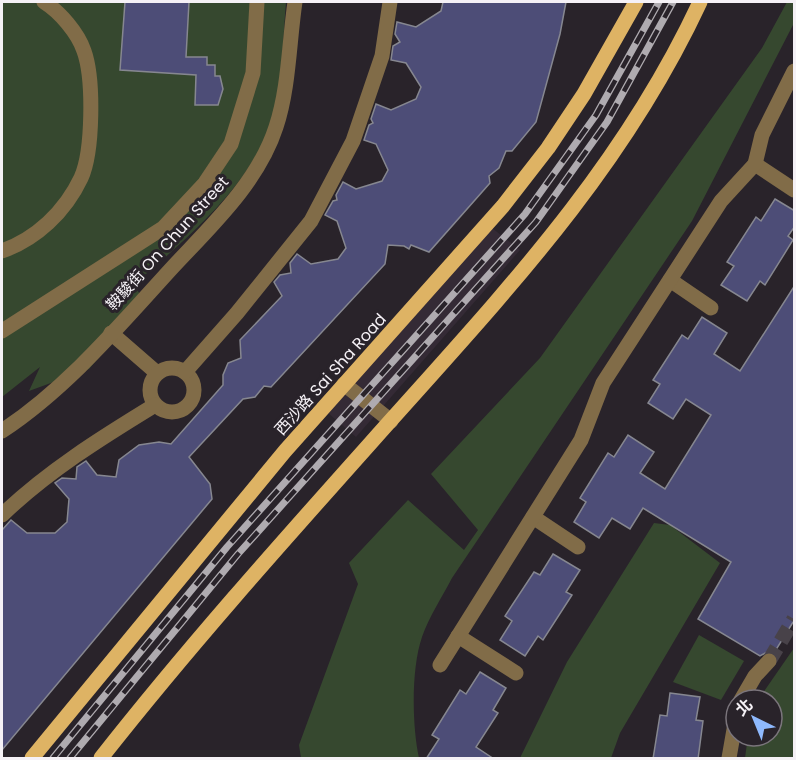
<svg xmlns="http://www.w3.org/2000/svg" width="796" height="760" font-family="Poppins,'Noto Sans TC',sans-serif">
	<style>
		.built { fill: #342a35 }
		.green { fill: #36482f }
		.building { fill: #4d4d77; stroke: #868790; stroke-width: 1.5 }
		.lines { fill: none; stroke-linecap: round; stroke-linejoin: round }
		.minor-tunnel { stroke: #484249; stroke-width: 15; stroke-dasharray: 15 8; stroke-linecap: butt }
		.minor { stroke: #816c48; stroke-width: 15 }
		.major { stroke: #deb364; stroke-width: 15 }
		.rail-casing { stroke: #afabb0; stroke-width: 7 }
		.rail { stroke: #29232a; stroke-width: 4.5; stroke-dasharray: 14; stroke-linecap: butt }
		.labels { text-anchor: middle; stroke-width: 6; stroke-linejoin: round; paint-order: stroke }
		.street-label { font-size: 16px; fill: #f5f1f6; stroke: #29232a }
	</style>
	<rect width="100%" height="100%" fill="#29232a"/>
	<path class="built" d="M492,228L520,250L356,437L328,413Z"/>
	<g class="green">
		<path d="M2,2H286C283,37 283,76 275,110C256,190 163,258 105,309L136,289L147,302L89,369L29,391L40,367L2,397Z"/>
		<path d="M787,2H794V23L692,221L452,578C442,597 429,617 422,637C411,669 412,726 419,758H301L299,745L358,584L349,563L408,500L464,550L478,530L431,474L540,358L762,48Z"/>
		<path d="M654,523L670,525L720,563L620,733L611,758H520L567,662Z"/>
		<path d="M699,635L744,661L721,700L673,682Z"/>
		<path d="M794,648V758H745L748,736H772V700H758Z"/>
	</g>
	<g class="building">
		<path d="M125,2H189L186,57H207V65H215V76H220L223,89L218,105H195L196,75L120,70Z"/>
		<path d="M443,2H566L560,34L536,122L512,151H506L499,168L489,176L490,183L429,252L411,245L409,249L404,246L388,245L385,264L271,387L264,386L255,397L243,399L189,457L210,484L212,499L2,750V530L11,520L27,533H55L67,522L69,499L55,483L62,478L76,479L77,467L86,461L97,475L116,477L119,460L139,445L159,442L171,444L223,385V375L228,363L241,358L240,340L282,296L274,282L280,275L291,273L290,263L297,254L311,264L338,259L346,248L337,221L325,215L333,201L337,200L336,195L343,182L356,189L382,181L388,170L376,144L364,140L369,125L373,123L371,119L376,104L391,110L416,99L421,87L406,63L391,60L393,46L400,42L395,34L397,22L416,27L441,11Z"/>
		<path d="M775,199L795,211V226L788,236L793,240L765,285L760,281L747,301L721,285L734,266L727,262L756,217L761,221Z"/>
		<path d="M795,285V619L774,653L767,652L760,656L698,619L731,562L643,508L630,529L612,518L599,538L574,522L586,502L580,498L608,453L614,457L628,435L654,452L640,473L665,489L711,415L686,399L673,419L648,403L660,384L653,380L682,335L688,339L702,317L727,333L714,354L740,371Z"/>
		<path d="M553,554L580,570L566,592L572,595L543,640L538,636L525,656L500,640L512,621L505,616L534,572L540,575Z"/>
		<path d="M480,672L506,688L493,710L498,713L476,747L494,759H426L439,739L432,735L460,690L466,694Z"/>
		<path d="M670,693L700,697L696,720L703,721L698,759H653L660,715L667,716Z"/>
	</g>
	<g class="lines">
		<path class="minor-tunnel" d="M769,661L794,619"/>
		<g class="minor">
			<path d="M755,164L794,190"/>
			<path d="M2,251C36,239 65,212 81,178C93,152 94,79 84,51C78,33 60,12 44,2"/>
			<path d="M670,280L711,308"/>
			<path d="M2,331L163,228L205,183L231,144L253,73L257,2"/>
			<path d="M111,333L157,373"/>
			<circle cx="172" cy="390" r="22"/>
			<path d="M185,372L237,313L311,221L353,141L382,56L390,2"/>
			<path d="M344,384L391,421"/>
			<path d="M2,431C67,388 118,327 171,269C210,227 258,183 276,127C289,88 289,42 295,2"/>
			<path d="M2,515C48,471 101,438 155,405"/>
			<path d="M533,517L578,547"/>
			<path d="M458,636L516,673"/>
			<path d="M440,665L581,440L603,383L721,201L755,164L762,135L794,71"/>
			<path d="M741,700L755,676L769,661"/>
			<path d="M729,758L736,718"/>
		</g>
		<g class="major">
			<path d="M32,758L285,451L503,206L548,148L584,94L636,2"/>
			<path d="M101,758C193,641 293,530 392,419C511,286 624,165 700,2"/>
		</g>
		<g class="rail-casing">
			<g id="rail">
				<path d="M53,758L227,547L525,214L596,115L659,2"/>
				<path d="M70,758L238,554L536,222L607,122L673,2"/>
			</g>
		</g>
		<use href="#rail" class="rail"/>
	</g>
	<g class="labels">
		<g class="street-label">
			<text transform="translate(167 243) rotate(-48)" y="6">鞍駿街 On Chun Street</text>
			<text transform="translate(330 374) rotate(-48)" y="6">西沙路 Sai Sha Road</text>
		</g>
	</g>
	<rect width="796" height="760" fill="none" stroke="#f5f1f6" stroke-width="6"/>
	<g transform="translate(754 718) rotate(317)"><circle r="28" fill="#29232a" stroke="#7b757c" stroke-width="1.5"/>
	<path d="M0-4.5L10 22L0 15L-10 22Z" fill="#8eb9fd"/>
	<text y="-9" font-size="16" font-weight="bold" text-anchor="middle" fill="#f5f1f6">北</text>
	</g>
</svg>
